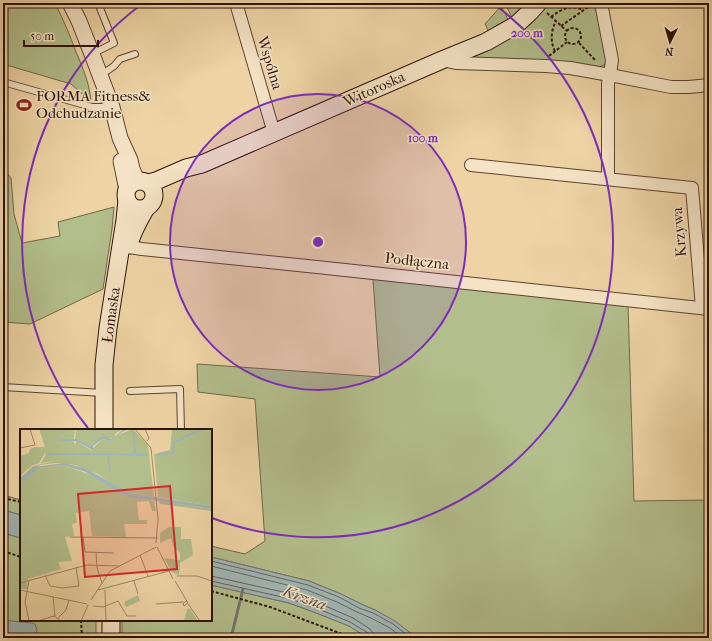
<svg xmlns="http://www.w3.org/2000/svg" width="712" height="641" font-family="'IM FELL French Canon',serif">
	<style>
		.green { fill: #b2be8b; stroke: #70684a }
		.water { fill: #a0b5b3; stroke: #72746f }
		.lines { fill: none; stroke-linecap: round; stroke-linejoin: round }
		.shore { stroke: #66645e; stroke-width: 1 }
		.stream { stroke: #72746f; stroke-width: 3 }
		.service-casing { stroke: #5d4330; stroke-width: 8 }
		.minor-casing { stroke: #5d4330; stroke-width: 14 }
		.tertiary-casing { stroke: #5d4330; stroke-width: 17 }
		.secondary-casing { stroke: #2d1309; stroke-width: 19 }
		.path { stroke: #2d1309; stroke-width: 2; stroke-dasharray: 3 2; stroke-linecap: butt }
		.service { stroke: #f4e3c4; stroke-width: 6 }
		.minor { stroke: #f4e3c4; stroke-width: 12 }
		.tertiary { stroke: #f4e3c4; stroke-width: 15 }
		.secondary { stroke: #f4e3c4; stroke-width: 17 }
		.ring { fill: none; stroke: #7b2cbf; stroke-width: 2 }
		.labels { text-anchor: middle; stroke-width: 3; stroke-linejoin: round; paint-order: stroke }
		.street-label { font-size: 15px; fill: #2d1309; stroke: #f4e3c4 }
		.poi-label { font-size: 15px; fill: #2d1309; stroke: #f4e3c4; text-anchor: start }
		.water-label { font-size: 16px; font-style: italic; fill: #554c44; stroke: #f4e3c4 }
		.inset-river { fill: none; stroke: #a0b5b3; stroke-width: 2 }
		.inset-road { fill: none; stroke: #a18767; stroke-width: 1 }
		.view { fill: #d62828; fill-opacity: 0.15; stroke: #d62828; stroke-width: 2 }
		.inset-edge { fill: none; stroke: #2d1309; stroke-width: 2 }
		.centre { fill: #7b2cbf; stroke: #f4e3c4; stroke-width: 2 }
		.ring-label { font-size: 12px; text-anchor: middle; font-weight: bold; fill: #7b2cbf; stroke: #f4e3c4; stroke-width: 3; stroke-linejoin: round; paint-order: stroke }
	</style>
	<rect width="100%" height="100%" fill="#eed4a5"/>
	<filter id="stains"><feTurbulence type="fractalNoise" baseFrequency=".005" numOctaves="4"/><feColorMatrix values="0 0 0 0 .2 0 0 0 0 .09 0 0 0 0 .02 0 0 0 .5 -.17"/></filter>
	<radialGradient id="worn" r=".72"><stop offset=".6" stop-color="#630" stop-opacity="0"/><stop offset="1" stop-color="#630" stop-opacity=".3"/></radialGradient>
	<g class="green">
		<path d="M3,3H55C63,19 70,35 76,52C83,68 90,85 91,102L71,84L3,64Z"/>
		<path d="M505,3H528L512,18Z"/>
		<path d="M545,3H597L608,60L606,64L597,68L467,59Z"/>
		<path d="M501,6L506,15L508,21L489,32L485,24Z"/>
		<path d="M3,168L11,178L14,214L22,243L60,236L58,222L114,207L112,229L103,289L30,324L3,322Z"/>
		<path d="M373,279L628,305L634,501L709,500V638H417L405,629L375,610L361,604L341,594L309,581L211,557V546L245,554L265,541L255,399L198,392L197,364L380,377Z"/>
		<path d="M3,495L21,500V515L3,510Z"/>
		<path d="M3,533L21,538V620H96V638H3Z"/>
		<path d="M211,585L289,603L319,614L349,626L368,638H122V620H211Z"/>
	</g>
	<g class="water">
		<path d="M3,510L21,515V538L3,533Z"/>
		<path d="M211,557L309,581L341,594L361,604L375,610L395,621L417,638H368L349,626L319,614L289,603L211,585Z"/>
		<path d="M3,620L32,623L35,624L37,630L35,638H3Z"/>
	</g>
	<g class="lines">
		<g class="shore">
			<path d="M211,561L308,585L339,597L359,608L373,613L393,624L411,638"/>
			<path d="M211,566L307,590L337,602L357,612L371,618L390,628L403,638"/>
			<path d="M211,576L292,594L323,605L353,618L370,629L373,633L374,638"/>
			<path d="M211,581L291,599L321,610L350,622L368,633L369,638"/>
		</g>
		<path class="stream" d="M231,638L243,589"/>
		<g class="service-casing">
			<g id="service">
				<path d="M92,54L114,43L98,3"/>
				<path d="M101,75L114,66L120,59L135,54"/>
				<path d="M3,82L92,107H112"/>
				<path d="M3,387L103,393"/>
				<path d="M130,391L180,389L181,430"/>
			</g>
		</g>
		<g class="minor-casing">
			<g id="minor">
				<path d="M236,3L274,133"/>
				<path d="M601,3L612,60L610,75L608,83V179"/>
				<path d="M442,60L456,63L546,66L570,68L610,75L671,87H689L709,85"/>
				<path d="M471,165L692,188L702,308"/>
				<path d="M122,246L142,249L317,267L709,309"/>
			</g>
		</g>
		<g class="tertiary-casing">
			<g id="tertiary">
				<path d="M70,3L79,21L92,54L112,107L120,138L130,160L132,169L135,176L139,181"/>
				<path d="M121,161L127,190"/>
			</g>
		</g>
		<g class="secondary-casing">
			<g id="secondary">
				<circle cx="140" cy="195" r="14"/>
				<path d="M148,183L156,181L186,168L202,164L442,60L486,42L516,25L530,12L538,3"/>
				<path d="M129,245C132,232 139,220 146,208"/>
				<path d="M104,430V365L108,328L125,220L127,200"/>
				<path d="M111,620V638"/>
			</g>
		</g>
		<g class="path">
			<path d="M565,8L568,3"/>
			<path d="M547,13L567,31"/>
			<path d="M551,17C561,9 571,4 583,10"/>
			<path d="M561,26L591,5"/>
			<circle cx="573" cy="36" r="8"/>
			<path d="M579,43L596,61"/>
			<path d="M555,51C550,42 551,30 556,21"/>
			<path d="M549,56L567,42"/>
			<path d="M3,367H6V380"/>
			<path d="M3,498L21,502"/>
			<path d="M3,551L21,557"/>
			<path d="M211,591L270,607L342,634L348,638"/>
			<path d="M81,620L82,638"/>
		</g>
		<use href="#service" class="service"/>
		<use href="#minor" class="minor"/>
		<use href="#tertiary" class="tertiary"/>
		<use href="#secondary" class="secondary"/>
	</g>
	<circle cx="318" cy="242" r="148" fill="#7b2cbf" fill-opacity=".12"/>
	<g class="ring">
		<circle cx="318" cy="242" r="148"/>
		<path d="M88 428A296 296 0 0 1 142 4M494 4A296 296 0 0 1 212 518"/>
	</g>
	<defs>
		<g id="stadium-bare" transform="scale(1.2)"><path d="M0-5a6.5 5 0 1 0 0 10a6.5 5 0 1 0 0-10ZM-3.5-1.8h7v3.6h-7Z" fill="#8f2418" stroke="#f4e3c4" stroke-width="2.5" paint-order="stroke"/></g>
	</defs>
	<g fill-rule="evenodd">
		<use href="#stadium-bare" x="24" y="105"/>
	</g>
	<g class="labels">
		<g class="street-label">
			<text transform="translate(270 63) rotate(73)" y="5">Wspólna</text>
			<text transform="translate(374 89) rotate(-24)" y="5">Witoroska</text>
			<text transform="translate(679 232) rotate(-95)" y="5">Krzywa</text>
			<text transform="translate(417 261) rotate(6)" y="5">Podłączna</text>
			<text transform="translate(111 315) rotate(-82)" y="5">Łomaska</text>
		</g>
		<g class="poi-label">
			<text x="36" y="101">FORMA Fitness&amp;<tspan x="36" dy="17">Odchudzanie</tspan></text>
		</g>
		<g class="water-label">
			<text transform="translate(305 597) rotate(20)" y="6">Krzna</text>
		</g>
	</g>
	<g transform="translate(20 429)">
		<rect width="192" height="192" fill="#eed4a5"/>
		<path d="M19,0H55L54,10L39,12H54L55,17L56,12L71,21L82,10L92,12L97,6L113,0L128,16L134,68L105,63L76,44L55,36L35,34L20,36L0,50L13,37L35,32L21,34L26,25L25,24L19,34L11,37L0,47V27L9,24L10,20L15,18H25ZM56,0H104L96,4L93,9L79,10L71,17L55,10ZM152,0H192V77L138,68L134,25L150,21ZM42,36L72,46L101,65L134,72L136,82H132L129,72L117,73L119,91H127V95H104L106,108L72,107L69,82L56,84L57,94L52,95L54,107L45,108L52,132L38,133L41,140L8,150L7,160H0V55L19,39ZM139,72L192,80V82L140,75ZM149,98H161V110H171L173,126L160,134L159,146L152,143L144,129L160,131V124L153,117L151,109L140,114V104ZM118,166L120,172L106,178L104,173ZM167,180H170L178,192H164Z" fill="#b2be8b"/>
		<path d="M104,0H108L97,6L92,12L82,10L73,17V21L56,12H39V3L40,10H57L71,17L79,9L84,7L91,10ZM44,34L67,40L109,64L192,77V80L110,68L99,64L66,43L42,36L19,39L0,55V49L14,38Z" fill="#a0b5b3"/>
		<path class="inset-river" d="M114,3L115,25M164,8L183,0M26,25H71M72,25L128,26M138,25L154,24L153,14L163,9M88,28L90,42"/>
		<path class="inset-road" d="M115,0L131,19L138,90L136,114M125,0L129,9L127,12M0,19L15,16L10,0M50,108L138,109M63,108L65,123L94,124M137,118L153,150M76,123L77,139L82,154M120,126L128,147M25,146L30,157L42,159L59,157L56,138M157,147H177L192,152M114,152L118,165M155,152L168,174L164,177L163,174L167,172M0,154L67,136L99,137M0,161L67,175M78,161L149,142M85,161L86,192M33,168L35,187M71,171L90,142L136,118M136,175L163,173M168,175L180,192M73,177L83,178L98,172L107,187H116M38,189L46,181L49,171M9,192L5,173L9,152M18,192L34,187L41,192M61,192L68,176"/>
		<path class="view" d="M150,57L157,140L65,148L58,65Z"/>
		<rect width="192" height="192" class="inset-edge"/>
	</g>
	<circle cx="318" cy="242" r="6" class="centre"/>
	<g class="ring-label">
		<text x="527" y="37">200 m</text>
		<text x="423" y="142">100 m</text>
	</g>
	<rect width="712" height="641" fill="none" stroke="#eed4a5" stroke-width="16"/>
	<rect x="4" y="4" width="704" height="633" fill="none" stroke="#2d1309" stroke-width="2"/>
	<rect x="8" y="8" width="696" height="625" fill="none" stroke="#2d1309"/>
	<g transform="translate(670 42) rotate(185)" stroke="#f4e3c4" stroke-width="3" paint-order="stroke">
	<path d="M0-3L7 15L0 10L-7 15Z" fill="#2d1309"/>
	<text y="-6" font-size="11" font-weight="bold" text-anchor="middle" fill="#2d1309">N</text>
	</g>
	<path d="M24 40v6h74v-6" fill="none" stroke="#2d1309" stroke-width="2"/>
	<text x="30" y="40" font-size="12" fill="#2d1309" stroke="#f4e3c4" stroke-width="3" paint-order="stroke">50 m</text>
	<rect width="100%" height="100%" filter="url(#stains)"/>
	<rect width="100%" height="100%" fill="url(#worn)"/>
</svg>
